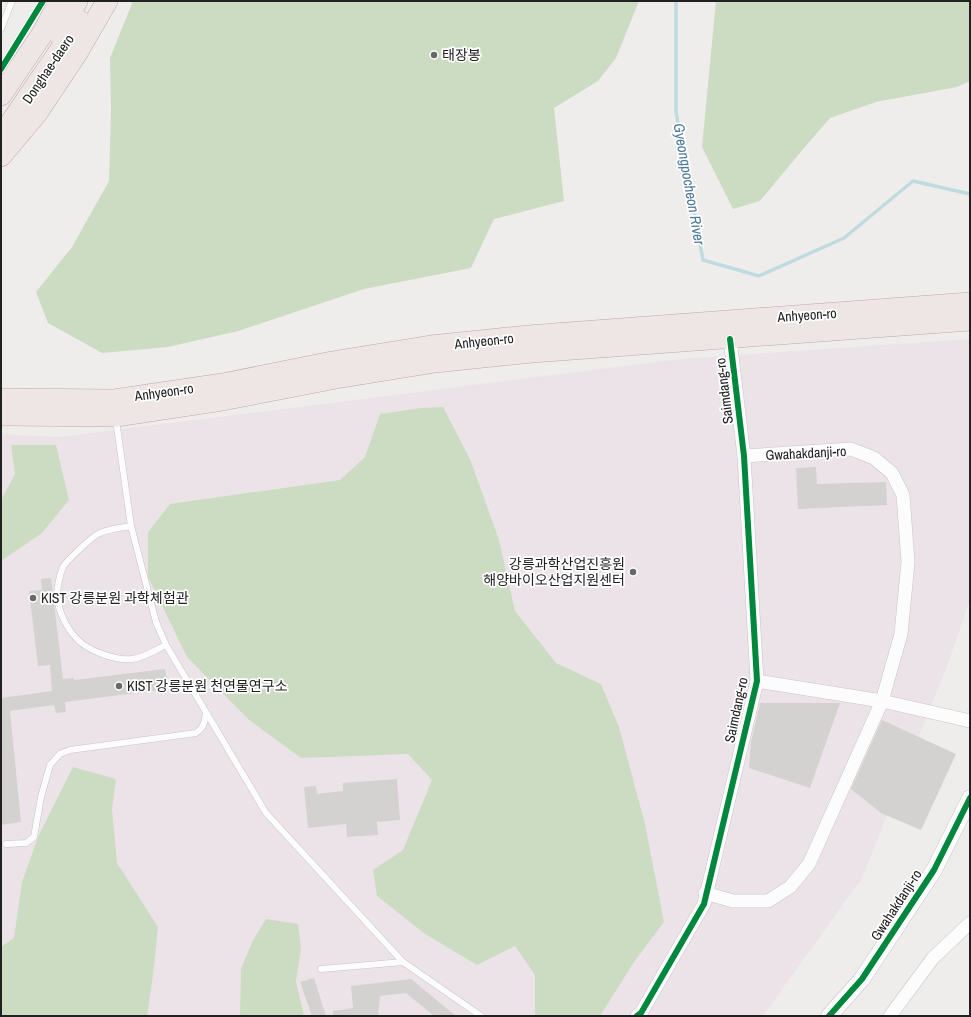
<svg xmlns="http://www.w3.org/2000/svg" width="971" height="1017" font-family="'Archivo Narrow','Noto Sans KR',sans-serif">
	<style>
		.industrial { fill: #ece3e9 }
		.forest { fill: #ccdcc2 }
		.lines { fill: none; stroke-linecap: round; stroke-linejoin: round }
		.stream { stroke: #c0dbe0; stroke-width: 3.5 }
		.building { fill: #d4d2d0 }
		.service-casing { stroke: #c6c5c4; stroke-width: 7 }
		.minor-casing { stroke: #c6c5c4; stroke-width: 14 }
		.tertiary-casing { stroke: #c6c5c4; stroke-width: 17 }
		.trunk-casing { stroke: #c3a3ae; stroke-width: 22 }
		.service { stroke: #fdfcfc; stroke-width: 6 }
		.minor { stroke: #fdfcfc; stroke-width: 13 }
		.tertiary { stroke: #fdfcfc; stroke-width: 16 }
		.trunk { stroke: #eee6e5; stroke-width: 21 }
		.cycleway-casing { stroke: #fff; stroke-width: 8 }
		.cycleway { stroke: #00873e; stroke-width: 6 }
		.poi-dot { fill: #696868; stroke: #fff; stroke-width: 1.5 }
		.labels { text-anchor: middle; stroke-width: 3.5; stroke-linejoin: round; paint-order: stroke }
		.poi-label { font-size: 14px; fill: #212121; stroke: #fff; text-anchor: start }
		.street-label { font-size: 14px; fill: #212121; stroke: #fff }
		.water-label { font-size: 15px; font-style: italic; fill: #4b789d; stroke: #fff }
	</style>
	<rect width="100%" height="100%" fill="#efedeb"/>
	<path class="industrial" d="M970,339V600L949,661L862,878L763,1016H1V434L58,437L680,359Z"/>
	<g class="forest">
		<path d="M133,1H639L616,58L598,81L554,108L564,201L494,219L471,268L364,289L238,331L168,347L102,353L48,323L36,292L72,247L109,181L111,110L110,58Z"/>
		<path d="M716,1H970V81L957,87L876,102L830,118L804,148L760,201L733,209L702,147Z"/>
		<path d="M443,407L470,459L499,540L515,611L556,663L601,684L619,727L645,824L664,922L634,962L600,1016H535V975L515,946L477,965L425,934L377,896L373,870L403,850L432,780L408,754L301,758L248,719L187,657L148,577V532L170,504L340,480L365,457L380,414L421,408Z"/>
		<path d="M11,445H56L69,500L42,533L1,561V500L15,474Z"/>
		<path d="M73,767L116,779L112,809L117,863L158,927L153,975L147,1016H1V947L14,938L22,882L38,837Z"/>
		<path d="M266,919L298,924L301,949L296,981L304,1016H240L241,969L253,940Z"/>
	</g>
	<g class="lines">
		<path class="stream" d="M676,1V112L703,260L759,276L844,238L913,181L970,194"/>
	</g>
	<g class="building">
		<path d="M816,467L817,484L886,482L887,505L798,509L796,468Z"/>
		<path d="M51,578L63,679L74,678V680L165,669L168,689L65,702L66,712L56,713L54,705L10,711L21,822L1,825V698L52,691L50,665L38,666L29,591L42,590L41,579Z"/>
		<path d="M760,703H840L810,788L749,768L751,742Z"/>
		<path d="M882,720L956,754L921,830L881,813L851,789Z"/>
		<path d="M397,779L400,820L377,822L378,835L347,837L346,824L308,828L304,787L316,786L317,794L343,791V783Z"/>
		<path d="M314,978L326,1016H312L300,982Z"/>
		<path d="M411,979L456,1016H434L406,993L380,996L378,1016H333V1011L353,1008L351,986Z"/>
	</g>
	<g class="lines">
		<g class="service-casing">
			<g id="service">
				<path d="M1,29L12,1"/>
				<path d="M116,420L131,526L156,622L166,645L266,813L403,962L481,1016"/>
				<path d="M131,526C122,528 106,529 98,534C91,538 67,560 63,567C61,572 59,579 58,585C54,604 65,627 78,640C89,651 116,661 132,659C144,658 155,650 166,645"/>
				<path d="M6,844L26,843L34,837L41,797L50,765L60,754L70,750L196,733C204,728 205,721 206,713"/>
				<path d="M321,969L403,962"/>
			</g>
		</g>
		<g class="minor-casing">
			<g id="minor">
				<path d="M757,681L882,701L970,721"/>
				<path d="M705,893L733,901H768L790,887L809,864L882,701L901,634L908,562L903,495L892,473L874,458L851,449L744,456"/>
				<path d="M637,1016L641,1013L704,904L757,681L744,456L730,339"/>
				<path d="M890,1016L933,958L970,923"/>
			</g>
		</g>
		<g class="tertiary-casing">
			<path id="tertiary" d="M829,1016L862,979L934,870L970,798"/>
		</g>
		<g class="trunk-casing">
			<g id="trunk">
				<path d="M59,34L77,1"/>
				<path d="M1,95L41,36L60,1"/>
				<path d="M5,131L80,21"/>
				<path d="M1,156L37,113L77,53L107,1"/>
				<path d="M1,399L114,400L223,384L332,362L431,346L528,336L970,303"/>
				<path d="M1,415L116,416L222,400L336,378L435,362L532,352L970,320"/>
			</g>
		</g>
		<use href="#service" class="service"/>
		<use href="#minor" class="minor"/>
		<use href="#tertiary" class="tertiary"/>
		<use href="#trunk" class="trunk"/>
		<g class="cycleway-casing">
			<g id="cycleway">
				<path d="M1,69L43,1"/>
				<path d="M637,1016L641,1013L704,904L757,681L744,456L730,339"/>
				<path d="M829,1016L862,979L934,870L970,798"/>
			</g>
		</g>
		<use href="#cycleway" class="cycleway"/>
	</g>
	<g class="poi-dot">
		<circle cx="434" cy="55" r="4"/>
		<circle cx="633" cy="572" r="4"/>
		<circle cx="33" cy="598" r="4"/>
		<circle cx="119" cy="686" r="4"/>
	</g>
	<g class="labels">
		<g class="poi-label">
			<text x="442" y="60">태장봉</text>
			<text x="625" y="569" text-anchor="end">강릉과학산업진흥원<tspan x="625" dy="16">해양바이오산업지원센터</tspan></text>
			<text x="41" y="603">KIST 강릉분원 과학체험관</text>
			<text x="127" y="691">KIST 강릉분원 천연물연구소</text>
		</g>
		<g class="street-label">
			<text transform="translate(48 69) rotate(-56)" y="5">Donghae-daero</text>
			<text transform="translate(807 315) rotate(-4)" y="5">Anhyeon-ro</text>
			<text transform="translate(484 341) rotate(-6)" y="5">Anhyeon-ro</text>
			<text transform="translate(724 391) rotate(-97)" y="5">Saimdang-ro</text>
			<text transform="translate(164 392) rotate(-8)" y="5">Anhyeon-ro</text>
			<text transform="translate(806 453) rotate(-3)" y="5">Gwahakdanji-ro</text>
			<text transform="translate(736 710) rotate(-78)" y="5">Saimdang-ro</text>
			<text transform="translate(896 905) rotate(-57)" y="5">Gwahakdanji-ro</text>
		</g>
		<g class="water-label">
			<text transform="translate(689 184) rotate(80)" y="5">Gyeongpocheon River</text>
		</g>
	</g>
	<rect width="971" height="1017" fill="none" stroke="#212121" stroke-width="4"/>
</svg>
